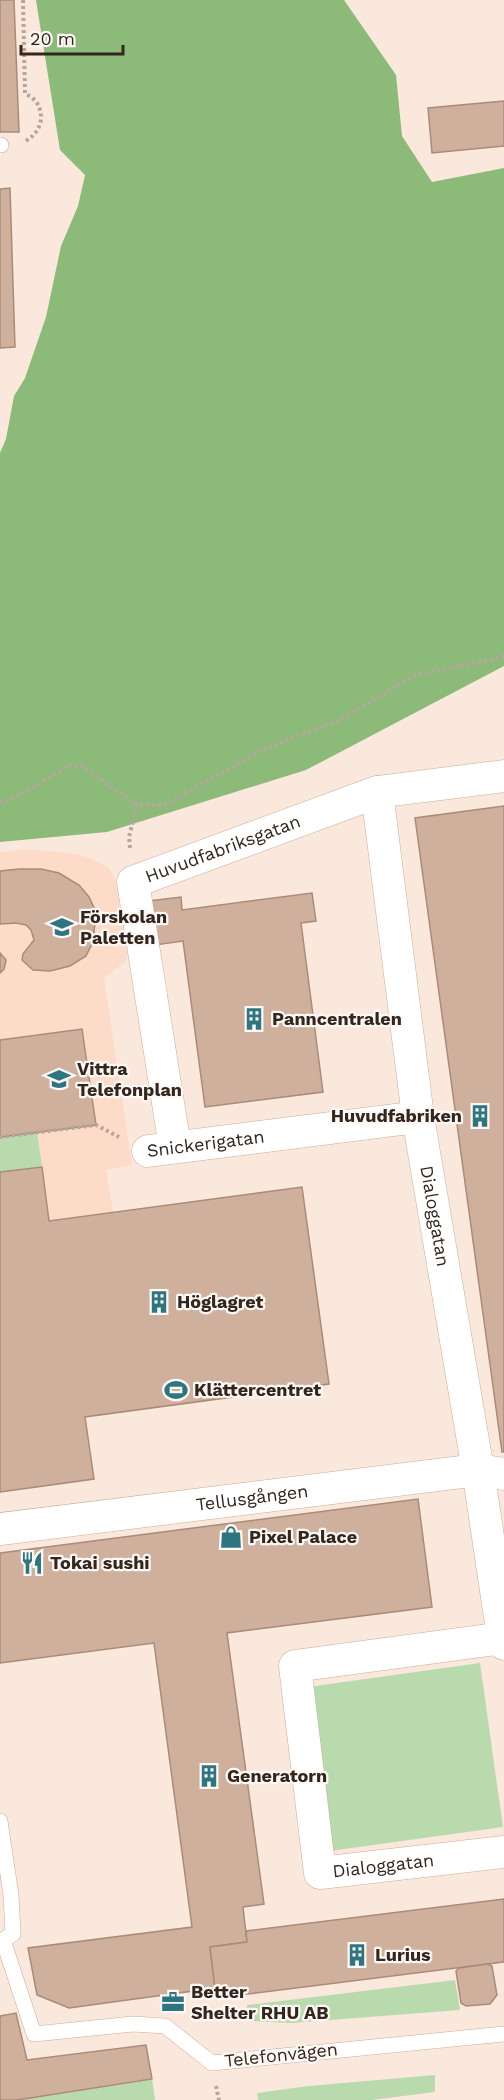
<svg xmlns="http://www.w3.org/2000/svg" width="504" height="2100" font-family="'Work Sans',sans-serif">
	<style>
		.built { fill: #fcdcc9 }
		.green { fill: #b9daad }
		.forest { fill: #8cba79 }
		.building { fill: #cfb09d; stroke: #a98b79; stroke-width: 1.5 }
		.lines { fill: none; stroke-linecap: round; stroke-linejoin: round }
		.lane-casing { stroke: #cbac99; stroke-width: 16 }
		.street-casing { stroke: #cbac99; stroke-width: 33 }
		.path { stroke: #b6a69b; stroke-width: 4; stroke-dasharray: 3 3; stroke-linecap: butt }
		.lane { stroke: #fff; stroke-width: 15 }
		.street { stroke: #fff; stroke-width: 32 }
		.labels { text-anchor: middle; stroke-width: 4.5; stroke-linejoin: round; paint-order: stroke }
		.street-label { font-size: 18px; fill: #32261f; stroke: #fef8f4 }
		.poi-label { font-size: 18px; font-weight: bold; fill: #32261f; stroke: #fef8f4; text-anchor: start }
	</style>
	<rect width="100%" height="100%" fill="#fbe8dc"/>
	<path class="built" d="M31,849L77,854L93,859L108,867L115,878L127,946V956L125,962L104,978L132,1165L106,1170L113,1212L0,1228V852Z"/>
	<g class="green">
		<path d="M37,1132L42,1167L0,1172V1137Z"/>
		<path d="M480,1663L503,1827L330,1851L308,1687Z"/>
		<path d="M455,1980L460,2010L291,2023L248,2021L247,2005Z"/>
		<path d="M435,2075V2092L372,2100H258L257,2093L309,2086Z"/>
		<path d="M152,2079L155,2100H17Z"/>
	</g>
	<path class="forest" d="M36,0H344L396,75L402,136L432,182L504,168V666L306,770L107,832L0,842V453L6,439L14,396L25,378L46,317L61,246L78,206L85,175L60,150Z"/>
	<g class="building">
		<path d="M0,0H14L19,132H0Z"/>
		<path d="M504,101V146L432,153L428,108Z"/>
		<path d="M10,188L15,347L0,348V189Z"/>
		<path d="M504,806V1452H502L415,818Z"/>
		<path d="M19,869H41L59,873L79,885L89,897L96,912L93,942L86,956L70,966L50,971L33,970L22,960L23,954L34,940L31,930L26,925L16,923L0,924V871Z"/>
		<path d="M312,893L316,921L301,923L323,1092L205,1107L183,941L155,945L149,901L181,897L182,910Z"/>
		<path d="M0,953L6,960L4,969L0,973Z"/>
		<path d="M82,1029L96,1125L0,1137V1040Z"/>
		<path d="M42,1167L49,1221L302,1187L329,1384L85,1417L94,1479L0,1492V1172Z"/>
		<path d="M418,1499L432,1607L227,1633L264,1904L243,1907L247,1942L210,1947L215,1988L69,2008L37,1995L28,1948L192,1927L154,1643L0,1663V1553Z"/>
		<path d="M504,1899V1962L216,1998L210,1947L247,1942L246,1931Z"/>
		<path d="M488,1964L492,1966L497,1995L490,2004L466,2006L461,2003L456,1971L459,1968Z"/>
		<path d="M16,2013L27,2060L146,2045L152,2079L17,2100H0V2016Z"/>
	</g>
	<g class="lines">
		<g class="lane-casing">
			<g id="lane">
				<path d="M0,145H1"/>
				<path d="M0,1821L11,1895L13,1934L3,1940L34,2034L133,2024L165,2026L212,2063L504,2034"/>
			</g>
		</g>
		<g class="street-casing">
			<g id="street">
				<path id="s1" d="M377,792L418,1117L478,1470L504,1644"/>
				<path id="s2" d="M175,1147L133,882L377,792L504,776"/>
				<path id="s3" d="M148,1151L418,1117"/>
				<path id="s4" d="M0,1529L478,1470L504,1474"/>
				<path id="s5" d="M503,1638L295,1666L320,1873L504,1852"/>
			</g>
		</g>
		<g class="path">
			<path d="M23,0L25,93C29,96 35,99 37,103C46,119 39,134 24,142"/>
			<path d="M0,802L11,799L39,784L69,765L82,766L137,805H165L264,749L340,720L415,675L495,659L504,655"/>
			<path d="M130,848L129,837L137,805"/>
			<path d="M0,1137L96,1125L119,1137"/>
			<path d="M216,2086L219,2100"/>
		</g>
		<use href="#lane" class="lane"/>
		<use href="#street" class="street"/>
	</g>
	<defs>
		<g id="school-bare" transform="scale(1.8)"><path d="M0-5L7-2L0 1L-7-2ZM-4 1L0 2.5L4 1V4Q0 6-4 4Z" fill="#2d7580" stroke="#fef8f4" stroke-width="2.5" paint-order="stroke"/></g>
		<g id="building-bare" transform="scale(1.8)"><path d="M-4-6H4V6H1V3H-1V6H-4ZM-2.5-4.3h1.7v1.8h-1.7ZM.8-4.3h1.7v1.8H.8ZM-2.5-1h1.7V.8h-1.7ZM.8-1h1.7V.8H.8Z" fill="#2d7580" stroke="#fef8f4" stroke-width="2.5" paint-order="stroke"/></g>
		<g id="stadium-bare" transform="scale(1.8)"><path d="M0-5a6.5 5 0 1 0 0 10a6.5 5 0 1 0 0-10ZM-3.5-1.8h7v3.6h-7Z" fill="#2d7580" stroke="#fef8f4" stroke-width="2.5" paint-order="stroke"/></g>
		<g id="shop-bare" transform="scale(1.8)"><path d="M-5-2.5h2.3a2.7 3.5 0 0 1 5.4 0H5L5.5 6h-11ZM-1.5-2.5h3a1.5 2.3 0 0 0-3 0Z" fill="#2d7580" stroke="#fef8f4" stroke-width="2.5" paint-order="stroke"/></g>
		<g id="restaurant-bare" transform="scale(1.8)"><path d="M-5-6h1v4h1v-4h1v4h1v-4h1v5L-1.5 .5V6h-2V.5L-5-1ZM5-6V6H3V1.5H1.5Q1.5-4 5-6Z" fill="#2d7580" stroke="#fef8f4" stroke-width="2.5" paint-order="stroke"/></g>
		<g id="office-bare" transform="scale(1.8)"><path d="M-6-3h4V-5.5h4V-3h4V5H-6ZM-1-4.5V-3h2v-1.5ZM-6 0V1H6V0Z" fill="#2d7580" stroke="#fef8f4" stroke-width="2.5" paint-order="stroke"/></g>
	</defs>
	<g fill-rule="evenodd">
		<use href="#school-bare" x="62" y="927"/>
		<use href="#building-bare" x="254" y="1019"/>
		<use href="#school-bare" x="59" y="1079"/>
		<use href="#building-bare" x="480" y="1116"/>
		<use href="#building-bare" x="159" y="1302"/>
		<use href="#stadium-bare" x="176" y="1390"/>
		<use href="#shop-bare" x="231" y="1537"/>
		<use href="#restaurant-bare" x="32" y="1563"/>
		<use href="#building-bare" x="209" y="1776"/>
		<use href="#building-bare" x="357" y="1955"/>
		<use href="#office-bare" x="173" y="2002"/>
	</g>
	<g class="labels">
		<g class="street-label">
			<text dy="6" stroke="none"><textPath href="#s2" startOffset="364">Huvudfabriksgatan</textPath></text>
			<text dy="6" stroke="none"><textPath href="#s3" startOffset="58">Snickerigatan</textPath></text>
			<text dy="6" stroke="none"><textPath href="#s1" startOffset="428">Dialoggatan</textPath></text>
			<text dy="6" stroke="none"><textPath href="#s4" startOffset="254">Tellusgången</textPath></text>
			<text dy="6" stroke="none"><textPath href="#s5" startOffset="482">Dialoggatan</textPath></text>
			<text transform="translate(281 2055) rotate(-6)" y="6">Telefonvägen</text>
		</g>
		<g class="poi-label">
			<text x="80" y="923">Förskolan<tspan x="80" dy="21">Paletten</tspan></text>
			<text x="272" y="1025">Panncentralen</text>
			<text x="77" y="1075">Vittra<tspan x="77" dy="21">Telefonplan</tspan></text>
			<text x="462" y="1122" text-anchor="end">Huvudfabriken</text>
			<text x="177" y="1308">Höglagret</text>
			<text x="194" y="1396">Klättercentret</text>
			<text x="249" y="1543">Pixel Palace</text>
			<text x="50" y="1569">Tokai sushi</text>
			<text x="227" y="1782">Generatorn</text>
			<text x="375" y="1961">Lurius</text>
			<text x="191" y="1998">Better<tspan x="191" dy="21">Shelter RHU AB</tspan></text>
		</g>
	</g>
	<path d="M21 45v9h102v-9" fill="none" stroke="#32261f" stroke-width="3"/>
	<text x="30" y="45" font-size="18" fill="#32261f" stroke="#fef8f4" stroke-width="4.5" paint-order="stroke">20 m</text>
</svg>
